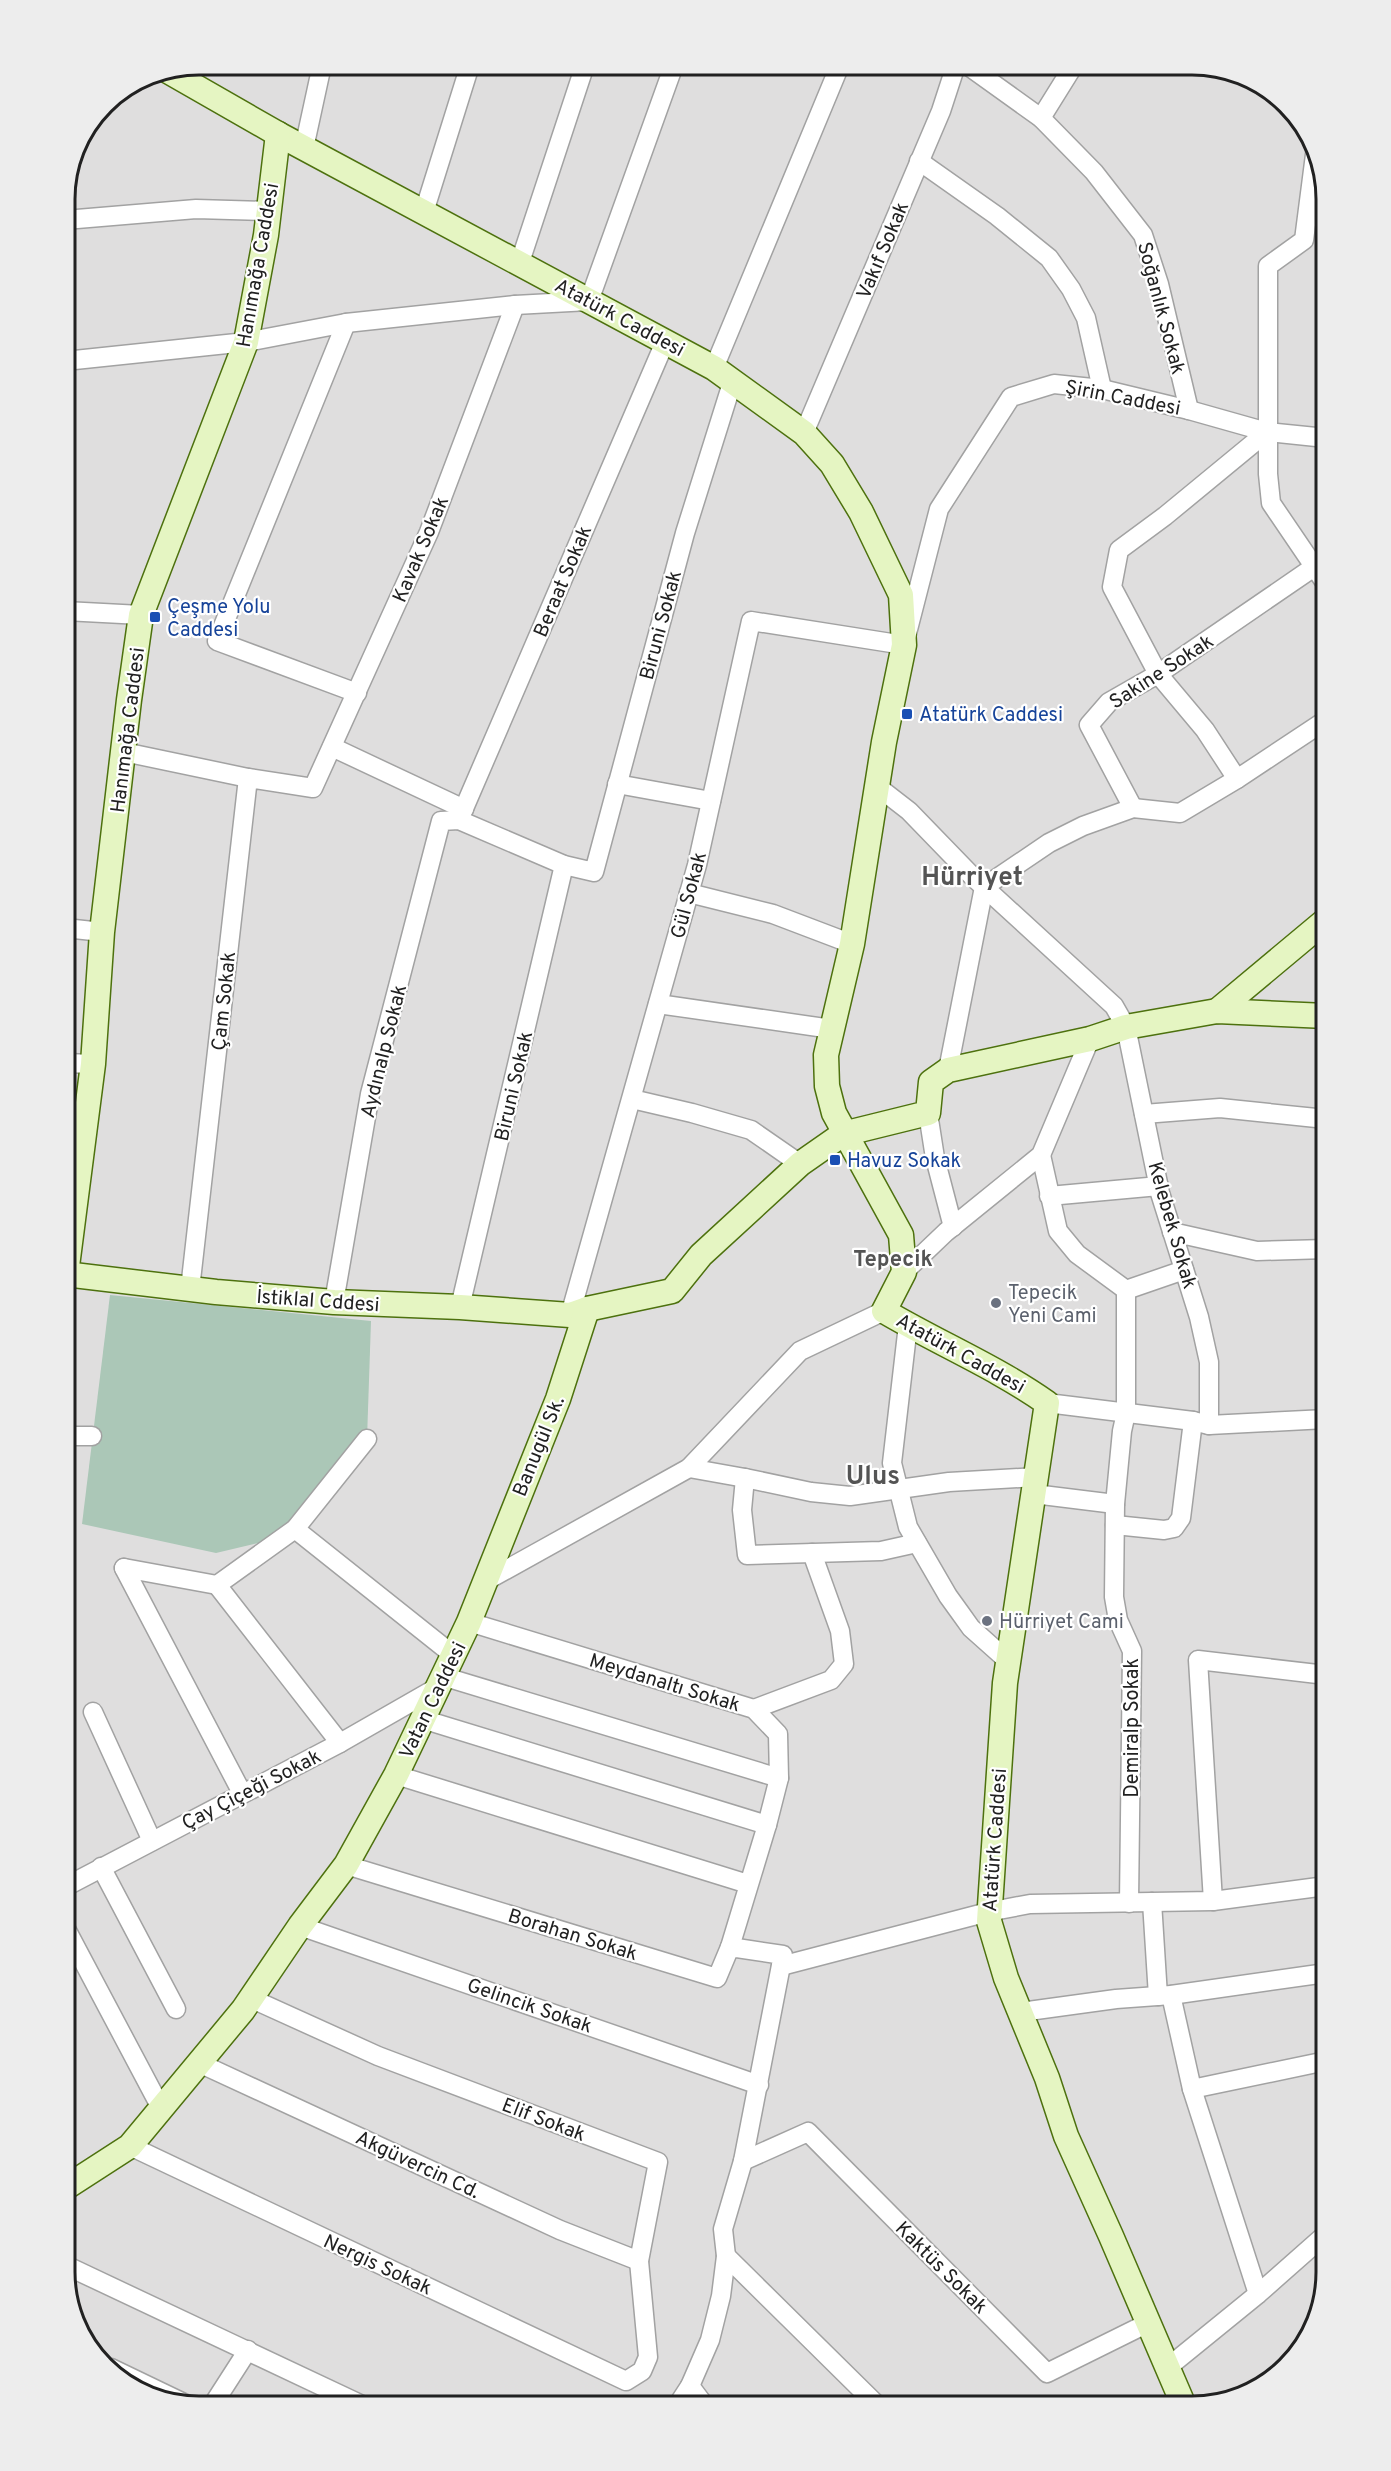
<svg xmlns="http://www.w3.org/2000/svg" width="1391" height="2471" font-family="Overpass,sans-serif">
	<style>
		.residential { fill: #dfdede }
		.cemetery { fill: #abc7b7 }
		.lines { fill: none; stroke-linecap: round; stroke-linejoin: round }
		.street-casing { stroke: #a2a2a2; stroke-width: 21 }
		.secondary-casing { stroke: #4d710e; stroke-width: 27 }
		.street { stroke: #fff; stroke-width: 18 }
		.secondary { stroke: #e5f5c2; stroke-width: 24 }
		.transit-dot { fill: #1a4fb4; stroke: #fff; stroke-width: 2 }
		.worship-dot { fill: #6b7280; stroke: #fff; stroke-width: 2 }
		.labels { text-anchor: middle; stroke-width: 4.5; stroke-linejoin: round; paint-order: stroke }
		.street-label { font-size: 20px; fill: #212121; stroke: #fff }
		.transit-label { font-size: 20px; fill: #164399; stroke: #fff; text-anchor: start }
		.worship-label { font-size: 20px; fill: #5b616d; stroke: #fff; text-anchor: start }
		.quarter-label { font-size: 22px; font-weight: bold; fill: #545454; stroke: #fff }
		.district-label { font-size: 26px; font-weight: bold; fill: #545454; stroke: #fff }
		.rim { fill: none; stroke: #212121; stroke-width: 3 }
	</style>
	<rect width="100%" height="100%" fill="#f0f0e8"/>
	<path class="residential" d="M199,65H1201L1274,92L1316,147L1326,199V2272L1304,2346L1244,2396L1192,2406H191L124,2384L75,2324L65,2272V191L75,147L104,104L148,75Z"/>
	<path class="cemetery" d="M110,1295L371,1321L367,1439L326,1488L266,1541L216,1553L82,1524Z"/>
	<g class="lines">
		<g class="street-casing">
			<g id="street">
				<path d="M967,65L1041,118L1094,172L1143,235L1159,284L1189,410"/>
				<path d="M1041,118L1074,65"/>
				<path d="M1316,147L1304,240L1268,266V474L1271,503L1326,584"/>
				<path d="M304,148L322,65"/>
				<path d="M919,161L997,216L1049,258L1071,289L1086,318L1102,389"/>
				<path d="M424,212L470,65"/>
				<path d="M65,220L196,209L268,211"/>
				<path d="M520,262L585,65"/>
				<path d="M346,323L217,641L357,693"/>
				<path d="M65,361L246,342L346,323L515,305L589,301L674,65"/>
				<path d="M714,368L840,65"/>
				<path d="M804,433L941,111L956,65"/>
				<path d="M65,611L141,615"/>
				<path d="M332,747L464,809"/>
				<path d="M124,752L248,778"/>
				<path d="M1237,779L1205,730L1158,674L1112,587L1119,550L1165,516L1267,432"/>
				<path d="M617,784L711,801"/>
				<path d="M878,787L909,811L972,876L1114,1006L1126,1027L1160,1193L1199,1317L1209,1362V1425"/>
				<path d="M1133,808L1089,725L1109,702L1158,674L1314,567"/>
				<path d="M459,820L665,342"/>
				<path d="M689,893L773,914L852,944"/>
				<path d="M65,928L102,932"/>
				<path d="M658,1004L832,1029"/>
				<path d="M65,1063L93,1064"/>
				<path d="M948,1070L984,887L1049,843L1083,826L1133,808L1180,813L1237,779L1326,720"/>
				<path d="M632,1099L692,1113L751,1130L800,1164"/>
				<path d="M928,1113L935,1158L953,1227"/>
				<path d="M1144,1114L1220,1108L1326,1119"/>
				<path d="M1041,1155L1058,1231L1077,1254L1126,1290L1184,1270"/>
				<path d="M1049,1196L1159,1186"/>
				<path d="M1172,1232L1257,1251L1326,1249"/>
				<path d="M904,1272L946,1232L1041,1155L1090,1039"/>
				<path d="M190,1289L248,778L313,788L429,532L515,305"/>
				<path d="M1126,1290V1413L1122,1431L1115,1504L1114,1597L1118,1620L1132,1651L1129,1903"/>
				<path d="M334,1302L370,1094L441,821L459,820L564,865L594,872L685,533L733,380"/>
				<path d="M460,1307L564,865"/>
				<path d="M570,1315L697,865L751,621L904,645L939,509L1011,397L1054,384L1102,389L1189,410L1267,432L1326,438"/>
				<path d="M908,1325L892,1463L908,1527L948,1596L961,1614L971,1628L1008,1661"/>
				<path d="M1047,1403L1193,1421L1209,1425L1326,1419"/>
				<path d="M65,1436H92"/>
				<path d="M689,1468L745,1478L811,1492L850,1496L949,1482L1037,1477"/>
				<path d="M745,1478L742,1510L747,1555L881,1551L917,1543"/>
				<path d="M1034,1494L1115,1504"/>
				<path d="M1115,1525L1164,1530L1174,1528L1181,1518L1193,1421"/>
				<path d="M295,1529L452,1654"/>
				<path d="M124,1568L242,1793"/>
				<path d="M124,1568L217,1585"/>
				<path d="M484,1582L689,1468L800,1351L884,1311"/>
				<path d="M217,1585L295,1529L367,1439"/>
				<path d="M217,1585L340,1743"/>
				<path d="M469,1622L754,1709L778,1734L779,1778L767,1825L730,1947"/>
				<path d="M442,1676L779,1778"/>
				<path d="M754,1709L831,1680L844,1664L840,1631L812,1553"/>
				<path d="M93,1712L152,1841"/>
				<path d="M422,1719L767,1825"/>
				<path d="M396,1775L748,1884"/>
				<path d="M346,1865L717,1978L730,1947L783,1955L743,2161L723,2229L726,2256L721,2296L710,2340L690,2386L677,2406"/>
				<path d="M101,1867L176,2009"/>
				<path d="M65,1887L340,1743L436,1688"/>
				<path d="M1213,1901L1198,1660L1326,1675"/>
				<path d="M1152,1902L1158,1996"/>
				<path d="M300,1926L759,2085"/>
				<path d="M65,1927L161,2108"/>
				<path d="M781,1966L988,1912L1030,1904L1213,1901L1326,1886"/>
				<path d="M1171,1995L1192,2089L1258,2294"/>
				<path d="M1021,2012L1116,1999L1171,1995L1326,1973"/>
				<path d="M199,2063L560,2230L639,2261"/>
				<path d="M1192,2089L1326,2061"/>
				<path d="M130,2146L626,2381L642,2371L648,2357L639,2261L658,2162L378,2056L250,1998"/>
				<path d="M743,2161L808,2132L1047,2373L1148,2323"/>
				<path d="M726,2256L878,2406"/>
				<path d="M65,2265L364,2406"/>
				<path d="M111,2368L190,2406"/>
				<path d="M1167,2368L1258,2294L1326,2234"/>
				<path d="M690,2386L705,2406"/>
				<path d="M212,2406L248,2350"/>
			</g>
		</g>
		<g class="secondary-casing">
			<g id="secondary">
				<path d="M168,71L278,134L714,368L804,433L832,464L861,512L901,595L904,645L884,742L852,944L826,1055L827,1086L834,1113L901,1235L904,1272L884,1311C938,1343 996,1367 1047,1403L1005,1683L989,1921L1006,1978L1047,2078L1066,2136L1111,2236L1184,2406"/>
				<path d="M1217,1011L1326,920"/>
				<path d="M65,1274L216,1292L334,1302L460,1307L570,1315L587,1309L672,1291L701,1255L800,1164L843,1134L928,1113L931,1082L948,1070L1090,1039L1126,1027L1217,1011L1326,1016"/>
				<path d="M66,1274L93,1064L102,932L129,700L141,615L246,342L266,235L278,134"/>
				<path d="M65,2188L130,2146L243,2010L300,1926L346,1865L396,1775L469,1622L558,1399L587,1309"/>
			</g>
		</g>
		<use href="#street" class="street"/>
		<use href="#secondary" class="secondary"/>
	</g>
	<g class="transit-dot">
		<rect x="149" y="611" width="12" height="12" rx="3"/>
		<rect x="901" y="708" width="12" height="12" rx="3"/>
		<rect x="829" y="1154" width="12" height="12" rx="3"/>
	</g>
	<g class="worship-dot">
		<circle cx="996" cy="1303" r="6"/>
		<circle cx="987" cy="1621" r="6"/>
	</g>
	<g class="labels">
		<g class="street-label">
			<text transform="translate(882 250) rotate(-67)" y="7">Vakıf Sokak</text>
			<text transform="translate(257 265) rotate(-80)" y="7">Hanımağa Caddesi</text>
			<text transform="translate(1162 308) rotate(75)" y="7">Soğanlık Sokak</text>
			<text transform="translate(620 317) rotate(28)" y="7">Atatürk Caddesi</text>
			<text transform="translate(1123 397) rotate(11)" y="7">Şirin Caddesi</text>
			<text transform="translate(420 549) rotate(-67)" y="7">Kavak Sokak</text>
			<text transform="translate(562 581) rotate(-67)" y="7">Beraat Sokak</text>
			<text transform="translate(660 625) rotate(-75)" y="7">Biruni Sokak</text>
			<text transform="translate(1161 671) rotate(-33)" y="7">Sakine Sokak</text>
			<text transform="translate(127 730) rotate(-83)" y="7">Hanımağa Caddesi</text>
			<text transform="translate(688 895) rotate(-75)" y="7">Gül Sokak</text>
			<text transform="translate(223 1001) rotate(-84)" y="7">Çam Sokak</text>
			<text transform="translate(383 1051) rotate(-76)" y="7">Aydınalp Sokak</text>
			<text transform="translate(513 1086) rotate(-77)" y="7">Biruni Sokak</text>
			<text transform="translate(1173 1225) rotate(74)" y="7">Kelebek Sokak</text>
			<text transform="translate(318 1300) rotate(4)" y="7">İstiklal Cddesi</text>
			<text transform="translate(961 1353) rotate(29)" y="7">Atatürk Caddesi</text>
			<text transform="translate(538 1446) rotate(-68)" y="7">Banugül Sk.</text>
			<text transform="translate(665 1682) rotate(17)" y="7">Meydanaltı Sokak</text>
			<text transform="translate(432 1700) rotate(-64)" y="7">Vatan Caddesi</text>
			<text transform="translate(1131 1728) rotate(-90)" y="7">Demiralp Sokak</text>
			<text transform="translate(251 1789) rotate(-27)" y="7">Çay Çiçeği Sokak</text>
			<text transform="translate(994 1840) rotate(-86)" y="7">Atatürk Caddesi</text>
			<text transform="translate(573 1934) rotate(17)" y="7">Borahan Sokak</text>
			<text transform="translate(530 2005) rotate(19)" y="7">Gelincik Sokak</text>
			<text transform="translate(544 2119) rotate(21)" y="7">Elif Sokak</text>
			<text transform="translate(418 2164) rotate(25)" y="7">Akgüvercin Cd.</text>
			<text transform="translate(378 2264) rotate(25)" y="7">Nergis Sokak</text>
			<text transform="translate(942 2267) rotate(45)" y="7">Kaktüs Sokak</text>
		</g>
		<g class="transit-label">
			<text x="167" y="613">Çeşme Yolu<tspan x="167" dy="23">Caddesi</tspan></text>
			<text x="919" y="721">Atatürk Caddesi</text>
			<text x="847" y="1167">Havuz Sokak</text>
		</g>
		<g class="worship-label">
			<text x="1008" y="1299">Tepecik<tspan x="1008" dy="23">Yeni Cami</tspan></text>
			<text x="999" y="1628">Hürriyet Cami</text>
		</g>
		<g class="quarter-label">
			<text x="893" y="1266">Tepecik</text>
		</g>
		<g class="district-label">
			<text x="972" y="885">Hürriyet</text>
			<text x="873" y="1484">Ulus</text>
		</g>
	</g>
	<path d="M0 0H1391V2471H0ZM199 75H1192A124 124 0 0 1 1316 199V2272A124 124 0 0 1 1192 2396H199A124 124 0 0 1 75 2272V199A124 124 0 0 1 199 75Z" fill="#ededed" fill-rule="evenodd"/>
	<path class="rim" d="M199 75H1192A124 124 0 0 1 1316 199V2272A124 124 0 0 1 1192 2396H199A124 124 0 0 1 75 2272V199A124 124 0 0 1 199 75Z"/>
</svg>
